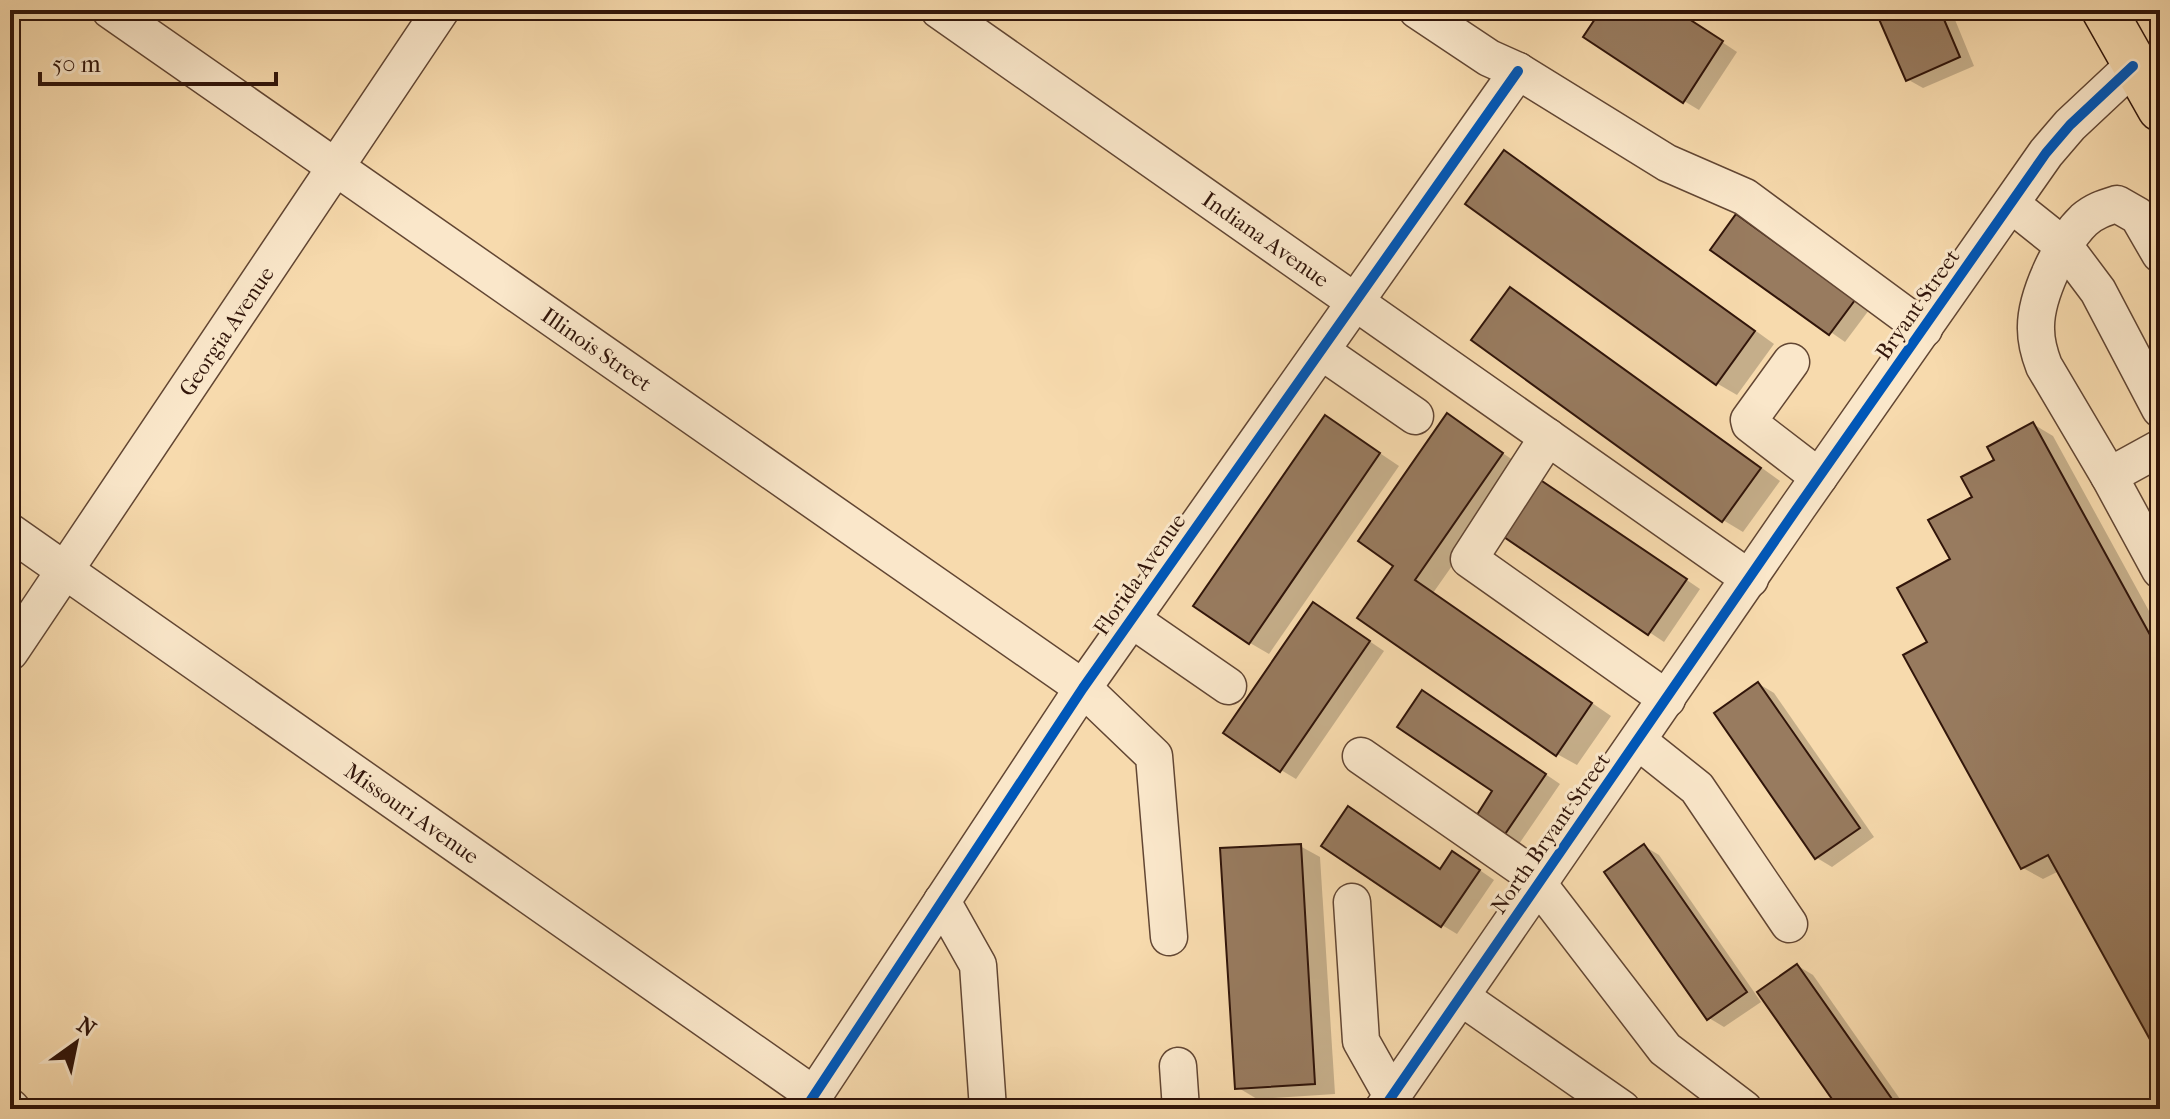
<svg xmlns="http://www.w3.org/2000/svg" width="2170" height="1119" font-family="'IM FELL French Canon',serif">
	<style>
		.shadow { fill: #0003 }
		.building { fill: #987b5f; stroke: #31150a; stroke-width: 2 }
		.lines { fill: none; stroke-linecap: round; stroke-linejoin: round }
		.minor-casing { stroke: #624633; stroke-width: 39 }
		.major-casing { stroke: #31150a; stroke-width: 47 }
		.minor { stroke: #fae7ca; stroke-width: 36 }
		.major { stroke: #f7daad; stroke-width: 44 }
		.cycleway-casing { stroke: #fae7ca; stroke-width: 15 }
		.cycleway { stroke: #0057b8; stroke-width: 10 }
		.labels { text-anchor: middle; stroke-width: 6; stroke-linejoin: round; paint-order: stroke }
		.street-label { font-size: 22px; fill: #31150a; stroke: #fae7ca }
	</style>
	<rect width="100%" height="100%" fill="#f7daad"/>
	<filter id="stains"><feTurbulence type="fractalNoise" baseFrequency=".0025" numOctaves="4"/><feColorMatrix values="0 0 0 0 .2 0 0 0 0 .09 0 0 0 0 .02 0 0 0 .5 -.17"/></filter>
	<radialGradient id="worn" r=".72"><stop offset=".6" stop-color="#630" stop-opacity="0"/><stop offset="1" stop-color="#630" stop-opacity=".3"/></radialGradient>
	<g class="shadow">
		<path d="M1603,10H1674L1737,52L1699,110L1684,101Z"/>
		<path d="M1878,10H1951L1974,66L1923,88L1907,79Z"/>
		<path d="M1505,152L1525,164L1774,344L1737,395L1718,384L1468,203Z"/>
		<path d="M1751,225L1869,310L1845,342L1713,250Z"/>
		<path d="M1511,289L1530,301L1780,481L1743,532L1723,520Z"/>
		<path d="M1447,416L1522,466L1433,593L1611,716L1577,765L1557,754L1396,565Z"/>
		<path d="M1326,417L1399,466L1269,654L1250,643Z"/>
		<path d="M2033,424L2053,436L2160,631V1047L2154,1044L2059,871L2043,879L2023,868L1930,643L1953,560L1975,498L1997,461Z"/>
		<path d="M1555,490L1700,589L1664,642L1504,535Z"/>
		<path d="M1329,614L1384,651L1296,779L1281,770Z"/>
		<path d="M1759,684L1774,693L1874,837L1832,867L1817,858L1716,713Z"/>
		<path d="M1438,701L1560,784L1519,844L1504,836L1495,791Z"/>
		<path d="M1300,846L1320,857L1335,1094L1257,1099L1237,1087Z"/>
		<path d="M1644,846L1659,855L1761,1002L1724,1027L1709,1018Z"/>
		<path d="M1468,862L1494,880L1457,934L1442,925L1441,870Z"/>
		<path d="M1798,966L1813,975L1907,1109H1842Z"/>
	</g>
	<g class="building">
		<path d="M1601,10H1675L1723,41L1683,103L1583,37Z"/>
		<path d="M1875,10H1940L1960,57L1906,81Z"/>
		<path d="M1504,150L1755,331L1716,385L1465,204Z"/>
		<path d="M1736,214L1855,300L1829,335L1710,250Z"/>
		<path d="M1510,287L1761,468L1722,522L1471,340Z"/>
		<path d="M1447,413L1503,453L1415,580L1592,703L1556,756L1357,618L1393,566L1358,541Z"/>
		<path d="M1325,415L1380,453L1249,644L1193,606Z"/>
		<path d="M2033,422L2160,653V1042L2153,1045L2048,855L2021,869L1903,655L1927,642L1897,588L1950,559L1928,520L1972,497L1961,477L1994,460L1987,447Z"/>
		<path d="M1539,479L1687,579L1648,635L1501,535Z"/>
		<path d="M1313,602L1370,641L1280,772L1223,733Z"/>
		<path d="M1758,682L1860,828L1815,859L1714,713Z"/>
		<path d="M1422,690L1546,774L1503,837L1475,818L1492,791L1397,727Z"/>
		<path d="M1348,806L1440,869L1452,851L1480,870L1441,927L1321,846Z"/>
		<path d="M1301,844L1315,1084L1235,1089L1220,848Z"/>
		<path d="M1644,844L1747,992L1707,1020L1604,872Z"/>
		<path d="M1797,964L1899,1109H1839L1757,992Z"/>
	</g>
	<g class="lines">
		<g class="minor-casing">
			<g id="minor">
				<path d="M110,10L1083,688L1154,756L1169,937"/>
				<path d="M939,10L1750,579"/>
				<path d="M1417,10L1489,58L1518,71L1667,163L1745,197L1924,329"/>
				<path d="M2011,204L2065,247L2098,291L2160,409"/>
				<path d="M2160,254L2138,216L2117,204C2104,208 2094,211 2084,220C2061,242 2035,297 2036,329C2036,342 2039,353 2044,366L2109,476L2160,570"/>
				<path d="M1321,351L1415,416"/>
				<path d="M1791,362L1749,420L1750,424L1819,477"/>
				<path d="M1548,437L1469,559L1667,699"/>
				<path d="M2109,476L2160,448"/>
				<path d="M10,532L814,1095"/>
				<path d="M1131,619L1228,686"/>
				<path d="M10,652L441,10"/>
				<path d="M1638,741L1697,788L1789,924"/>
				<path d="M1361,756L1541,881"/>
				<path d="M1539,885L1665,1049L1744,1109"/>
				<path d="M942,901L978,965L988,1109"/>
				<path d="M1352,902L1361,1041L1392,1096"/>
				<path d="M1461,997L1622,1109"/>
				<path d="M1178,1066L1181,1109"/>
				<path d="M10,1107L12,1109"/>
				<path d="M805,1109L1083,688L1518,71"/>
				<path d="M1383,1109L1798,507L2046,153L2070,125L2133,66"/>
			</g>
		</g>
		<g class="major-casing">
			<path id="major" d="M2104,10L2160,109"/>
		</g>
		<use href="#minor" class="minor"/>
		<use href="#major" class="major"/>
		<g class="cycleway-casing">
			<g id="cycleway">
				<path d="M805,1109L1083,688L1518,71"/>
				<path d="M1383,1109L1798,507L2046,153L2070,125L2133,66"/>
			</g>
		</g>
		<use href="#cycleway" class="cycleway"/>
	</g>
	<g class="labels">
		<g class="street-label">
			<text transform="translate(1266 239) rotate(35)" y="8">Indiana Avenue</text>
			<text transform="translate(1917 304) rotate(-55)" y="8">Bryant Street</text>
			<text transform="translate(226 331) rotate(-56)" y="8">Georgia Avenue</text>
			<text transform="translate(597 349) rotate(35)" y="8">Illinois Street</text>
			<text transform="translate(1139 574) rotate(-55)" y="8">Florida Avenue</text>
			<text transform="translate(412 813) rotate(35)" y="8">Missouri Avenue</text>
			<text transform="translate(1550 833) rotate(-55)" y="8">North Bryant Street</text>
		</g>
	</g>
	<rect width="2170" height="1119" fill="none" stroke="#f7daad" stroke-width="40"/>
	<rect x="12" y="12" width="2146" height="1095" fill="none" stroke="#31150a" stroke-width="4"/>
	<rect x="20" y="20" width="2130" height="1079" fill="none" stroke="#31150a" stroke-width="2"/>
	<g transform="translate(76 1043) rotate(33)" stroke="#fae7ca" stroke-width="6" paint-order="stroke">
	<path d="M0-6L14 30L0 20L-14 30Z" fill="#31150a"/>
	<text y="-12" font-size="22" font-weight="bold" text-anchor="middle" fill="#31150a">N</text>
	</g>
	<path d="M40 72v12h236v-12" fill="none" stroke="#31150a" stroke-width="4"/>
	<text x="52" y="72" font-size="24" fill="#31150a" stroke="#fae7ca" stroke-width="6" paint-order="stroke">50 m</text>
	<rect width="100%" height="100%" filter="url(#stains)"/>
	<rect width="100%" height="100%" fill="url(#worn)"/>
</svg>
